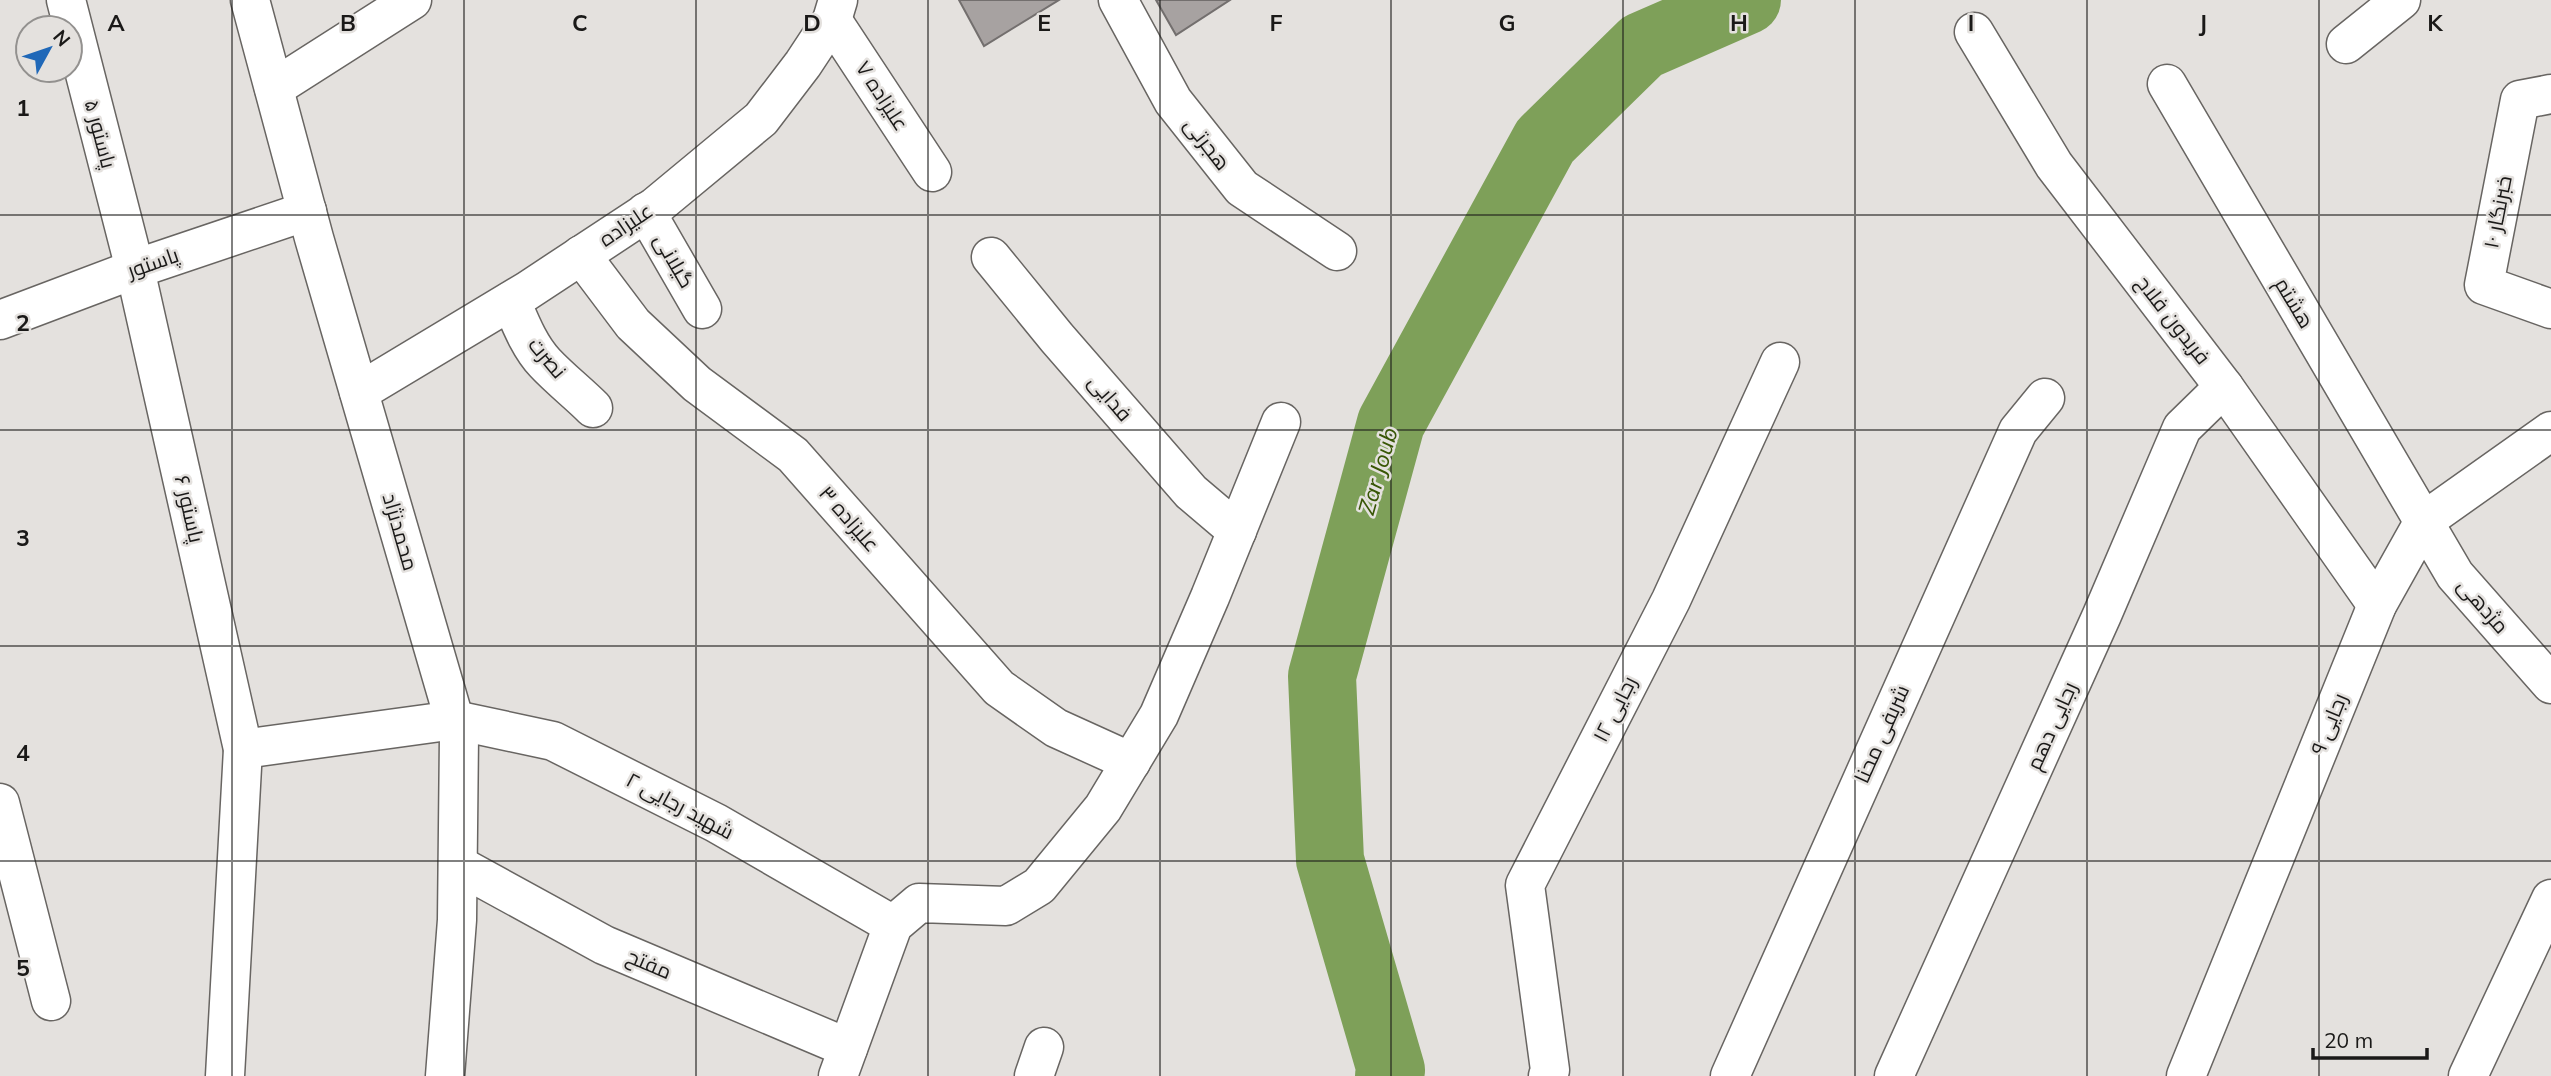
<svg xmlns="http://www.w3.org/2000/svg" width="2551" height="1076" font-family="Mulish,Cairo,sans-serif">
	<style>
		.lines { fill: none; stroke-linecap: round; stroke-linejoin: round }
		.river { stroke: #7ea059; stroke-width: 68 }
		.building { fill: #a7a2a1; stroke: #736f6e; stroke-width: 2 }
		.minor-casing { stroke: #686562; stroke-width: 41 }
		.minor { stroke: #fff; stroke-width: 38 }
		.grid { fill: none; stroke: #1a1918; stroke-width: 2; stroke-opacity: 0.55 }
		.labels { text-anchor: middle; stroke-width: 5; stroke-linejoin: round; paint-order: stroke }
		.street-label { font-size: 21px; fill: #1a1918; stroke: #e4e1de }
		.water-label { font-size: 23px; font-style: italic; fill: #385605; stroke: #e4e1de }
		.grid-label { font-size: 23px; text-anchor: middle; font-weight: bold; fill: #1a1918; stroke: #e4e1de; stroke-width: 5; stroke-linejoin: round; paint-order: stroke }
	</style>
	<rect width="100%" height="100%" fill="#e4e1de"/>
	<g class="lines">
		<path class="river" d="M1389,1076L1391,1070L1330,860L1322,676L1391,423L1545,141L1642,46L1747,0"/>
	</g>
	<g class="building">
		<path d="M959,0H1059L984,46Z"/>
		<path d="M1156,0H1230L1176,35Z"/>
	</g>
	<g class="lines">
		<g class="minor-casing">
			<g id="minor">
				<path d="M66,0L135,269L243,749L225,1076"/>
				<path d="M250,0L314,238L459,736L457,920L445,1076"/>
				<path d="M1118,0L1173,101L1242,188L1337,251"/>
				<path d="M832,20L932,172"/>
				<path d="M1974,32L2054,165L2224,387L2377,605"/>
				<path d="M2346,44L2401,0"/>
				<path d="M2167,84L2455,575L2551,684"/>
				<path d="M274,88L412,0"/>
				<path d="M2551,94L2520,100L2484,285L2551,309"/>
				<path d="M646,212L702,309"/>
				<path d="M581,255L633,324L697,384L793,455L999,688L1056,728L1131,762"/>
				<path d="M991,257L1057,338L1191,492L1237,531"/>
				<path d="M511,301C520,322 529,346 545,363C560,379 578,393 593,408"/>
				<path d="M0,320L135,269L307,211"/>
				<path d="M359,392L527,291L656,206L761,119L803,64L832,20L838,0"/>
				<path d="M243,749L455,720L553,741L716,823L893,925"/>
				<path d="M0,803L51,1001"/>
				<path d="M458,865L604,945L848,1048"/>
				<path d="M838,1076L893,925L919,903L1006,906L1039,886L1103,808L1159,715L1210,597L1281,422"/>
				<path d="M1034,1076L1044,1047"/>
				<path d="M1548,1076L1550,1070L1525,885L1671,600L1780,362"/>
				<path d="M1730,1076L2018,431L2045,398"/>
				<path d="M1894,1076L2102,615L2182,428L2224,387"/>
				<path d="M2186,1076L2377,605L2424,521L2551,431"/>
				<path d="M2468,1076L2551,899"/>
			</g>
		</g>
		<use href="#minor" class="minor"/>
	</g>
	<path class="grid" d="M232,0V1076M464,0V1076M696,0V1076M928,0V1076M1160,0V1076M1391,0V1076M1623,0V1076M1855,0V1076M2087,0V1076M2319,0V1076M0,215H2551M0,430H2551M0,646H2551M0,861H2551"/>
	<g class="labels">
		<g class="street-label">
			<text transform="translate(882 96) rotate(57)" y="7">علیزاده ۷</text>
			<text transform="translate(100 134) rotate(75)" y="7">پاستور ۵</text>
			<text transform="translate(1207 144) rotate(52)" y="7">هجرتی</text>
			<text transform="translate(2498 212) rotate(-79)" y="7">خبرنگار ۱۰</text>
			<text transform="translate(626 225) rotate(-34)" y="7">علیزاده</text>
			<text transform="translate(674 261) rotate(60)" y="7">گیلانی</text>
			<text transform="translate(153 263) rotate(-19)" y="7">پاستور</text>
			<text transform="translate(2294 303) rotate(59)" y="7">هشتم</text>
			<text transform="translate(2173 320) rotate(52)" y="7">فریدون فلاح</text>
			<text transform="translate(547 358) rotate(50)" y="7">نصرت</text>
			<text transform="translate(1110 398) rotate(49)" y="7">فدایی</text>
			<text transform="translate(189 509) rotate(77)" y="7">پاستور ۶</text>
			<text transform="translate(849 519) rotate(49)" y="7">علیزاده ۳</text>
			<text transform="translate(400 532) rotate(74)" y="7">محمدنژاد</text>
			<text transform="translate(2483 606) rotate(49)" y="7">مژدهی</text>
			<text transform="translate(1615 709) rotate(-63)" y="7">رجایی ۱۲</text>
			<text transform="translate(2329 724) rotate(-68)" y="7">رجایی ۹</text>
			<text transform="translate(2052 726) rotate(-66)" y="7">رجایی دهم</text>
			<text transform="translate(1882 734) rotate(-66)" y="7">شریفی محنا</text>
			<text transform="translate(680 806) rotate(28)" y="7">شهید رجایی ۲</text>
			<text transform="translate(649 964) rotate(23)" y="7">مفتح</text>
		</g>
		<g class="water-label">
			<text transform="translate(1378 471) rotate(-74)" y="8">Zar Joub</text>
		</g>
	</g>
	<g class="grid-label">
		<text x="116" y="31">A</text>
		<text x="348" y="31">B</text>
		<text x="580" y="31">C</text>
		<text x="812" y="31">D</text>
		<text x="1044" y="31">E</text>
		<text x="1276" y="31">F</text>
		<text x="1507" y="31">G</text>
		<text x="1739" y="31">H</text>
		<text x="1971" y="31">I</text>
		<text x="2203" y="31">J</text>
		<text x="2435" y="31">K</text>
		<text x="23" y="116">1</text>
		<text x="23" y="331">2</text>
		<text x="23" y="546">3</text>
		<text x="23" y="761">4</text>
		<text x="23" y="976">5</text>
	</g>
	<g transform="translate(49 49) rotate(50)"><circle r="33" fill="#e4e1de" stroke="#93918f" stroke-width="2"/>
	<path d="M0-5L12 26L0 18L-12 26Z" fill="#2068b8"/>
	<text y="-10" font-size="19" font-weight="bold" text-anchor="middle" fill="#1a1918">N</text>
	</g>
	<path d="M2313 1048v10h114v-10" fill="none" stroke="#1a1918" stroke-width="3.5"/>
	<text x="2324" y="1048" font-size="21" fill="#1a1918" stroke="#e4e1de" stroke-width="5" paint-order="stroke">20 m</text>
</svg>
